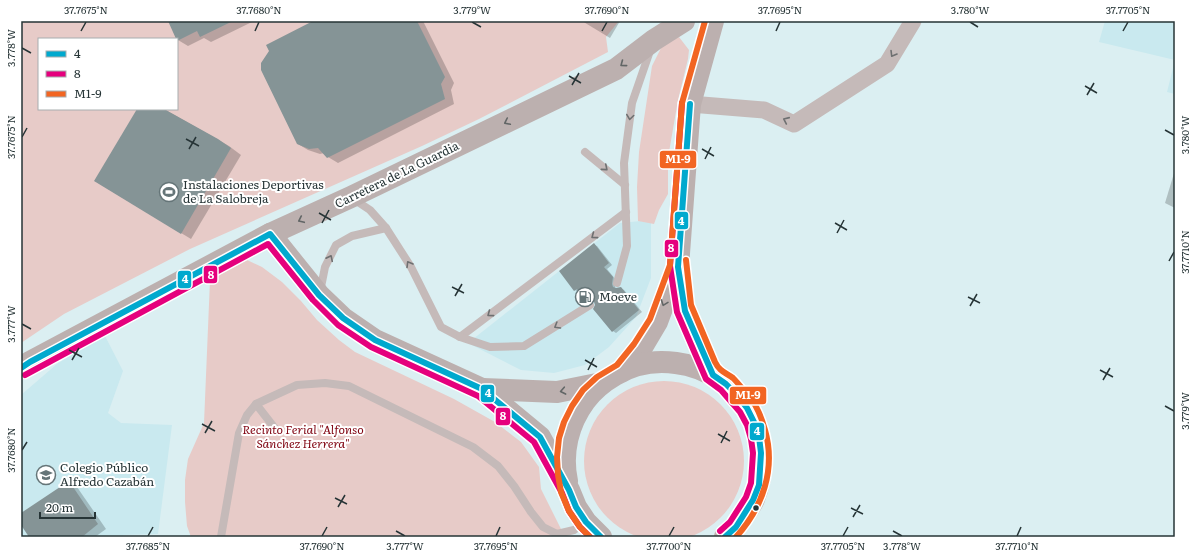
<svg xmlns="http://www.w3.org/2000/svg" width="1196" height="558" font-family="Literata,serif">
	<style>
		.built { fill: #c9e9ef }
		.green { fill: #e7cbc8; fill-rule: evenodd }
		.shadow { fill: #0003 }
		.building { fill: #859496 }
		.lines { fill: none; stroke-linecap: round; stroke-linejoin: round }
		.lane { stroke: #c5bab9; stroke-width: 8 }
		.street { stroke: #c5bab9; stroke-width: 17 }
		.secondary { stroke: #bcb0af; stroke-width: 22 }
		.bus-1-casing { stroke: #fff; stroke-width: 9 }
		.bus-2-casing { stroke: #fff; stroke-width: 9 }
		.bus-3-casing { stroke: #fff; stroke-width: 9 }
		.bus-1 { stroke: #00a9ce; stroke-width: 6 }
		.bus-2 { stroke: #e5007d; stroke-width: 6 }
		.bus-3 { stroke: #f26522; stroke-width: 6 }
		.oneway { stroke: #6e7071 }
		.oneway2 { stroke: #626666 }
		.ticks { fill: none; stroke: #263436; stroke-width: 1.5 }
		.bus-dot { fill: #263436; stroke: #fff; stroke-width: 1.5 }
		.labels { text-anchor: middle; stroke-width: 4; stroke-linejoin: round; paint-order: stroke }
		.street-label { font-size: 12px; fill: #263436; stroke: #fff }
		.poi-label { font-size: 12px; fill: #263436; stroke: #fff; text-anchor: start }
		.park-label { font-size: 12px; font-style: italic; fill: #800512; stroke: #fff }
		.line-badge { stroke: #fff; stroke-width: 1.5 }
		.badge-label { font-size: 11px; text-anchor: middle; font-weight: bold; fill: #fff }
		.neatline { fill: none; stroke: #263436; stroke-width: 1.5 }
		.ticks-label { font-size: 10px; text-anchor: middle; fill: #263436 }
	</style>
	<rect width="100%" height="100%" fill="#dbeff2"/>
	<g class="built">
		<path d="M1105,21H1175V94L1167,92L1175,60L1099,42Z"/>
		<path d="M651,220V278L636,317L609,347L585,365L554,373L521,370L468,343L620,223Z"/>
		<path d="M104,334L123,371L108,413L121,423L172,425L158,534L123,535L124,537H21V395L57,364Z"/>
	</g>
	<g class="green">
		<path d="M21,21H619L606,37L608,52L479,119L422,146L190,249L64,314L21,343ZM39,39H177V109H39Z"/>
		<path d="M679,37L689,50L688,59L678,100L668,158V194L659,210L654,224L638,221L637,187L639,152L652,66L663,44Z"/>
		<path d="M247,260L262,267L282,282L301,301L317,320L339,340L355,352L454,399L495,422L521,442L539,467L541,489L565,537H191L187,526L185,502V480L188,459L204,423L210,280Z"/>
		<circle cx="664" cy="461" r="80"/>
	</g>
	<g class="shadow">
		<path d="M169,21H254L211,42L204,38L188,46L178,40Z"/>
		<path d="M316,21H423L454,83L451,90L454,104L338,163L328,157L324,153L320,154L308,150L298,144L270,51Z"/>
		<path d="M582,21H620L610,38Z"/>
		<path d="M138,109H164L229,146L241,155L191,239L95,181Z"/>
		<path d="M1175,170V208L1165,203Z"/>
		<path d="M594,245L597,246L612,265L607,269L616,280L615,287L616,289L621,288L624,290L642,312L616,333L613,331L595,309L597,305L594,301L591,302L587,300L580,291L578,292L575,290Z"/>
		<path d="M69,482L77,487L106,529L95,537H30L21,523V514Z"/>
	</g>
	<g class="building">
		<path d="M168,21H233L200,37L197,31L177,41Z"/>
		<path d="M313,21H417L445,77L441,84L445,99L327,158L318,148L309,149L297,144L261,70V63L269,51L266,45Z"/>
		<path d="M137,109H164L218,139L231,148L181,234L94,181Z"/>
		<path d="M594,243L609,263L604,267L613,277L612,284L613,287L616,288L621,287L639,310L612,332L593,309L595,305L594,302L590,300L586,301L577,289L574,291L559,271Z"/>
		<path d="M69,481L98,524L82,537H29L21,525V513Z"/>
	</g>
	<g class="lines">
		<g class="lane">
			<path d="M585,152L625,185"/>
			<path d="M352,198L370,210L386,228L411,267L441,327L460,337L626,212"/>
			<path d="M617,283L627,246L624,163L632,103L651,48"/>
			<path d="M320,292L325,267L336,245L352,236L386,228"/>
			<path d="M460,337L490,347L524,346L590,305"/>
			<path d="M256,404L277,431"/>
			<path d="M221,537L239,433L247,415L256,404L297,385L325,383L349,386L473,447L498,466L514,486L531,512L543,527L557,534L574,530L585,522"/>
		</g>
		<path class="street" d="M690,104L764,110L794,124L887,64L913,21"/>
		<g class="secondary">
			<path d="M270,234L319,295L343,318L375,340L482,389L540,437L569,490L576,507L586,522L601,537"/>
			<path d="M21,368L30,362L270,234L351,197L616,69L654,40L684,21"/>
			<path d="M622,371L641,349L657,322L677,268"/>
			<path d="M713,375L685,311L678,267L690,104L713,21"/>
			<path d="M482,389L557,392L602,383"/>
			<path d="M567,481C561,453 568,424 585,401C593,390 603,382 615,375C633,364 654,360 676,363C741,371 778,438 754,499C747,514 736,526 725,537"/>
		</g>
		<g class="bus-1-casing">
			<g id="bus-1">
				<path d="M690,104L678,267L685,311L713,375L726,384L737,395L747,408L754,422L759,437L761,453L759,485L753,500L736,527L725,537"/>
				<path d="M21,368L30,362L270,234L319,295L343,318L375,340L482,389L540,437L569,490L576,507L586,522L601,537"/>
			</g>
		</g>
		<g class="bus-2-casing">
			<g id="bus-2">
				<path d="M682,103L670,266L677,312L706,379L721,390L740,412L747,425L751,439L753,453L751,483L746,497L730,522L720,531"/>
				<path d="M25,375L268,244L313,300L338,325L371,347L478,396L534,442L562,493L569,511L580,527L590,537"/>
			</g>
		</g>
		<g class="bus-3-casing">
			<g id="bus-3">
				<path d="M686,260L691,305L715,362C720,372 725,372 733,378C739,384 745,392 751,399C758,408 762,419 765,430C776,469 763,507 736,537"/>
				<path d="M590,537L580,527L569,511L561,492L558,475L557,457L559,438L564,422L572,406L583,390L597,377L617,365L634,344L650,319L670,265L682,103L705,21"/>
			</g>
		</g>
		<use href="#bus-1" class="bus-1"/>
		<use href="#bus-2" class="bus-2"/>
		<use href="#bus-3" class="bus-3"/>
	</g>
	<defs><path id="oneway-chevron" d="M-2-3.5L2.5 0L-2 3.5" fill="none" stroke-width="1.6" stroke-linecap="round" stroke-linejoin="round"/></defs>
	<g class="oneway">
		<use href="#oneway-chevron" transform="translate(893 54) rotate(121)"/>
		<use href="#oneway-chevron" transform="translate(630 117) rotate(98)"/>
		<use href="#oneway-chevron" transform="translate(786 120) rotate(-156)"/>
		<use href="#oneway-chevron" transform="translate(605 168) rotate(40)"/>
		<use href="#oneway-chevron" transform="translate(594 236) rotate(143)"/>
		<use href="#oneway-chevron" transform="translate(330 258) rotate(-64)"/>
		<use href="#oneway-chevron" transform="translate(409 264) rotate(-121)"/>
		<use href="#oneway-chevron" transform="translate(490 314) rotate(143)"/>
		<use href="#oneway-chevron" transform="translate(557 326) rotate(149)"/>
	</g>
	<g class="oneway2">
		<use href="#oneway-chevron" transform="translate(623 64) rotate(143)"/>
		<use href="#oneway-chevron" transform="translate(507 122) rotate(154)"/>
		<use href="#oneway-chevron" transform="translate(301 220) rotate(155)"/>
		<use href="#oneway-chevron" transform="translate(664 303) rotate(110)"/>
		<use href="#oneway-chevron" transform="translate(563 391) rotate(169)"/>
	</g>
	<path class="ticks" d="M472,22L481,27M970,22L978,27M81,31L86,22M255,31L259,22M602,31L607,22M776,31L780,22M1123,31L1128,22M22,48L31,53M569,76L581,83M572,85L579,73M1085,86L1097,93M1087,95L1094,83M1165,130L1174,135M22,137L27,128M186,139L199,146M189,149L196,137M702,149L714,156M705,159L711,147M319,213L331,220M322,223L329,210M835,223L847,230M837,233L844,220M1169,261L1174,252M452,287L464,293M455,296L462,284M968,297L980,303M970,306L977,294M22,324L31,329M69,350L82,357M72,360L79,348M585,360L597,367M588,370L594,358M1100,370L1113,377M1103,380L1110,368M1165,406L1174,411M202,424L215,431M205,433L212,421M718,434L730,441M721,443L727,431M22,450L27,442M335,498L347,504M338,507L345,495M851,508L863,514M853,517L860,505M396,531L405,536M893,531L902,536M148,536L153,527M322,536L327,527M496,536L500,527M669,536L674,527M843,536L848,527M1017,536L1021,527"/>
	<defs>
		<g id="stadium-ring" transform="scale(1)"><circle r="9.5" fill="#fff" stroke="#657578" stroke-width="1.5"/><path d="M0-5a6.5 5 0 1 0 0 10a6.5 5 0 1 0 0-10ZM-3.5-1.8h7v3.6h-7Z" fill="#657578"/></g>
		<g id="fuel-ring" transform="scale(1)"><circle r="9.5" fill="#fff" stroke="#657578" stroke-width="1.5"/><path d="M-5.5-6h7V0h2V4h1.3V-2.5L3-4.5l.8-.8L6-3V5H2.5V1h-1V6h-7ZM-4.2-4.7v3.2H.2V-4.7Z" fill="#657578"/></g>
		<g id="school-ring" transform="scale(1)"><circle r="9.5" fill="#fff" stroke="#657578" stroke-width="1.5"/><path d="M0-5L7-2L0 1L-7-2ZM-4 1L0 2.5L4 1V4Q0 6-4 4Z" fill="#657578"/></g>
	</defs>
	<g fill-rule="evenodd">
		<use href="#stadium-ring" x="169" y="192"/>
		<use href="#fuel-ring" x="585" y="297"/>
		<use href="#school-ring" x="46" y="475"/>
	</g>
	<circle class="bus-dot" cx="756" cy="508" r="3.5"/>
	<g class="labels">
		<g class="street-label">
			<text transform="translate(397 175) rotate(-26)" y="4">Carretera de La Guardia</text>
		</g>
		<g class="poi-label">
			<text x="183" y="189">Instalaciones Deportivas<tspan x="183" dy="14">de La Salobreja</tspan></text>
			<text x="599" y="301">Moeve</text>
			<text x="60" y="472">Colegio Público<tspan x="60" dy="14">Alfredo Cazabán</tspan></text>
		</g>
		<g class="park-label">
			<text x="303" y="434">Recinto Ferial "Alfonso<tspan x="303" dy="14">Sánchez Herrera"</tspan></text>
		</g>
	</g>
	<g class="line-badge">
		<rect x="659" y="150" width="38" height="19" rx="4" fill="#f26522"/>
		<rect x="674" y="211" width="15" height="19" rx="4" fill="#00a9ce"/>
		<rect x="664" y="239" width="15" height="19" rx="4" fill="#e5007d"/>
		<rect x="203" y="265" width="15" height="19" rx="4" fill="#e5007d"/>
		<rect x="177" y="270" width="15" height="19" rx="4" fill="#00a9ce"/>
		<rect x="480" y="384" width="15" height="19" rx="4" fill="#00a9ce"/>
		<rect x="729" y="386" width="38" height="19" rx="4" fill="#f26522"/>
		<rect x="495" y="407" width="16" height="19" rx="4" fill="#e5007d"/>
		<rect x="749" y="422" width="16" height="19" rx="4" fill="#00a9ce"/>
	</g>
	<g class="badge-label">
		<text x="678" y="163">M1-9</text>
		<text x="681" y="225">4</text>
		<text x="671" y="252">8</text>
		<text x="211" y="279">8</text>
		<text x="185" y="283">4</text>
		<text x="488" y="397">4</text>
		<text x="748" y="399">M1-9</text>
		<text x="503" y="420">8</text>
		<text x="757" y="435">4</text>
	</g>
	<rect width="1196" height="558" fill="none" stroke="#ffffff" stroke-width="44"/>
	<rect x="38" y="38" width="140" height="72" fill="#ffffff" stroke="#a8aeaf"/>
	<rect x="46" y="51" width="20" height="6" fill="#00a9ce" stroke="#a8aeaf"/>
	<text x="74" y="58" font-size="12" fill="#263436">4</text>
	<rect x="46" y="71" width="20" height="6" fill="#e5007d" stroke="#a8aeaf"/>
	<text x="74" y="78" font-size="12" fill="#263436">8</text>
	<rect x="46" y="91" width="20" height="6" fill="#f26522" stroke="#a8aeaf"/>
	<text x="74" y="98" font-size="12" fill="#263436">M1-9</text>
	<path d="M40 512v6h55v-6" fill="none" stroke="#263436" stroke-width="2"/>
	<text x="46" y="512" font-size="12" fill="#263436" stroke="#ffffff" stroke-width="3" paint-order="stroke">20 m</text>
	<rect x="22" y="22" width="1152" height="514" class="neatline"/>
	<g class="ticks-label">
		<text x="86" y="14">37.7675°N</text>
		<text x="259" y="14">37.7680°N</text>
		<text x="472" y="14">3.779°W</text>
		<text x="607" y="14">37.7690°N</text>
		<text x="780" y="14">37.7695°N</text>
		<text x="970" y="14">3.780°W</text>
		<text x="1128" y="14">37.7705°N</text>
		<text transform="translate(11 48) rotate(-90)" y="4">3.778°W</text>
		<text transform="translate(1185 135) rotate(-90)" y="4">3.780°W</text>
		<text transform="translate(11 137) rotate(-90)" y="4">37.7675°N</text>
		<text transform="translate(1185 252) rotate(-90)" y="4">37.7710°N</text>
		<text transform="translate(11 324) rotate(-90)" y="4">3.777°W</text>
		<text transform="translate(1185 411) rotate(-90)" y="4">3.779°W</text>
		<text transform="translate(11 450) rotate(-90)" y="4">37.7680°N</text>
		<text x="148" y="550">37.7685°N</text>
		<text x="322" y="550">37.7690°N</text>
		<text x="405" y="550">3.777°W</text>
		<text x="496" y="550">37.7695°N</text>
		<text x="669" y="550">37.7700°N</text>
		<text x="843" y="550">37.7705°N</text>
		<text x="902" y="550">3.778°W</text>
		<text x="1017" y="550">37.7710°N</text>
	</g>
</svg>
